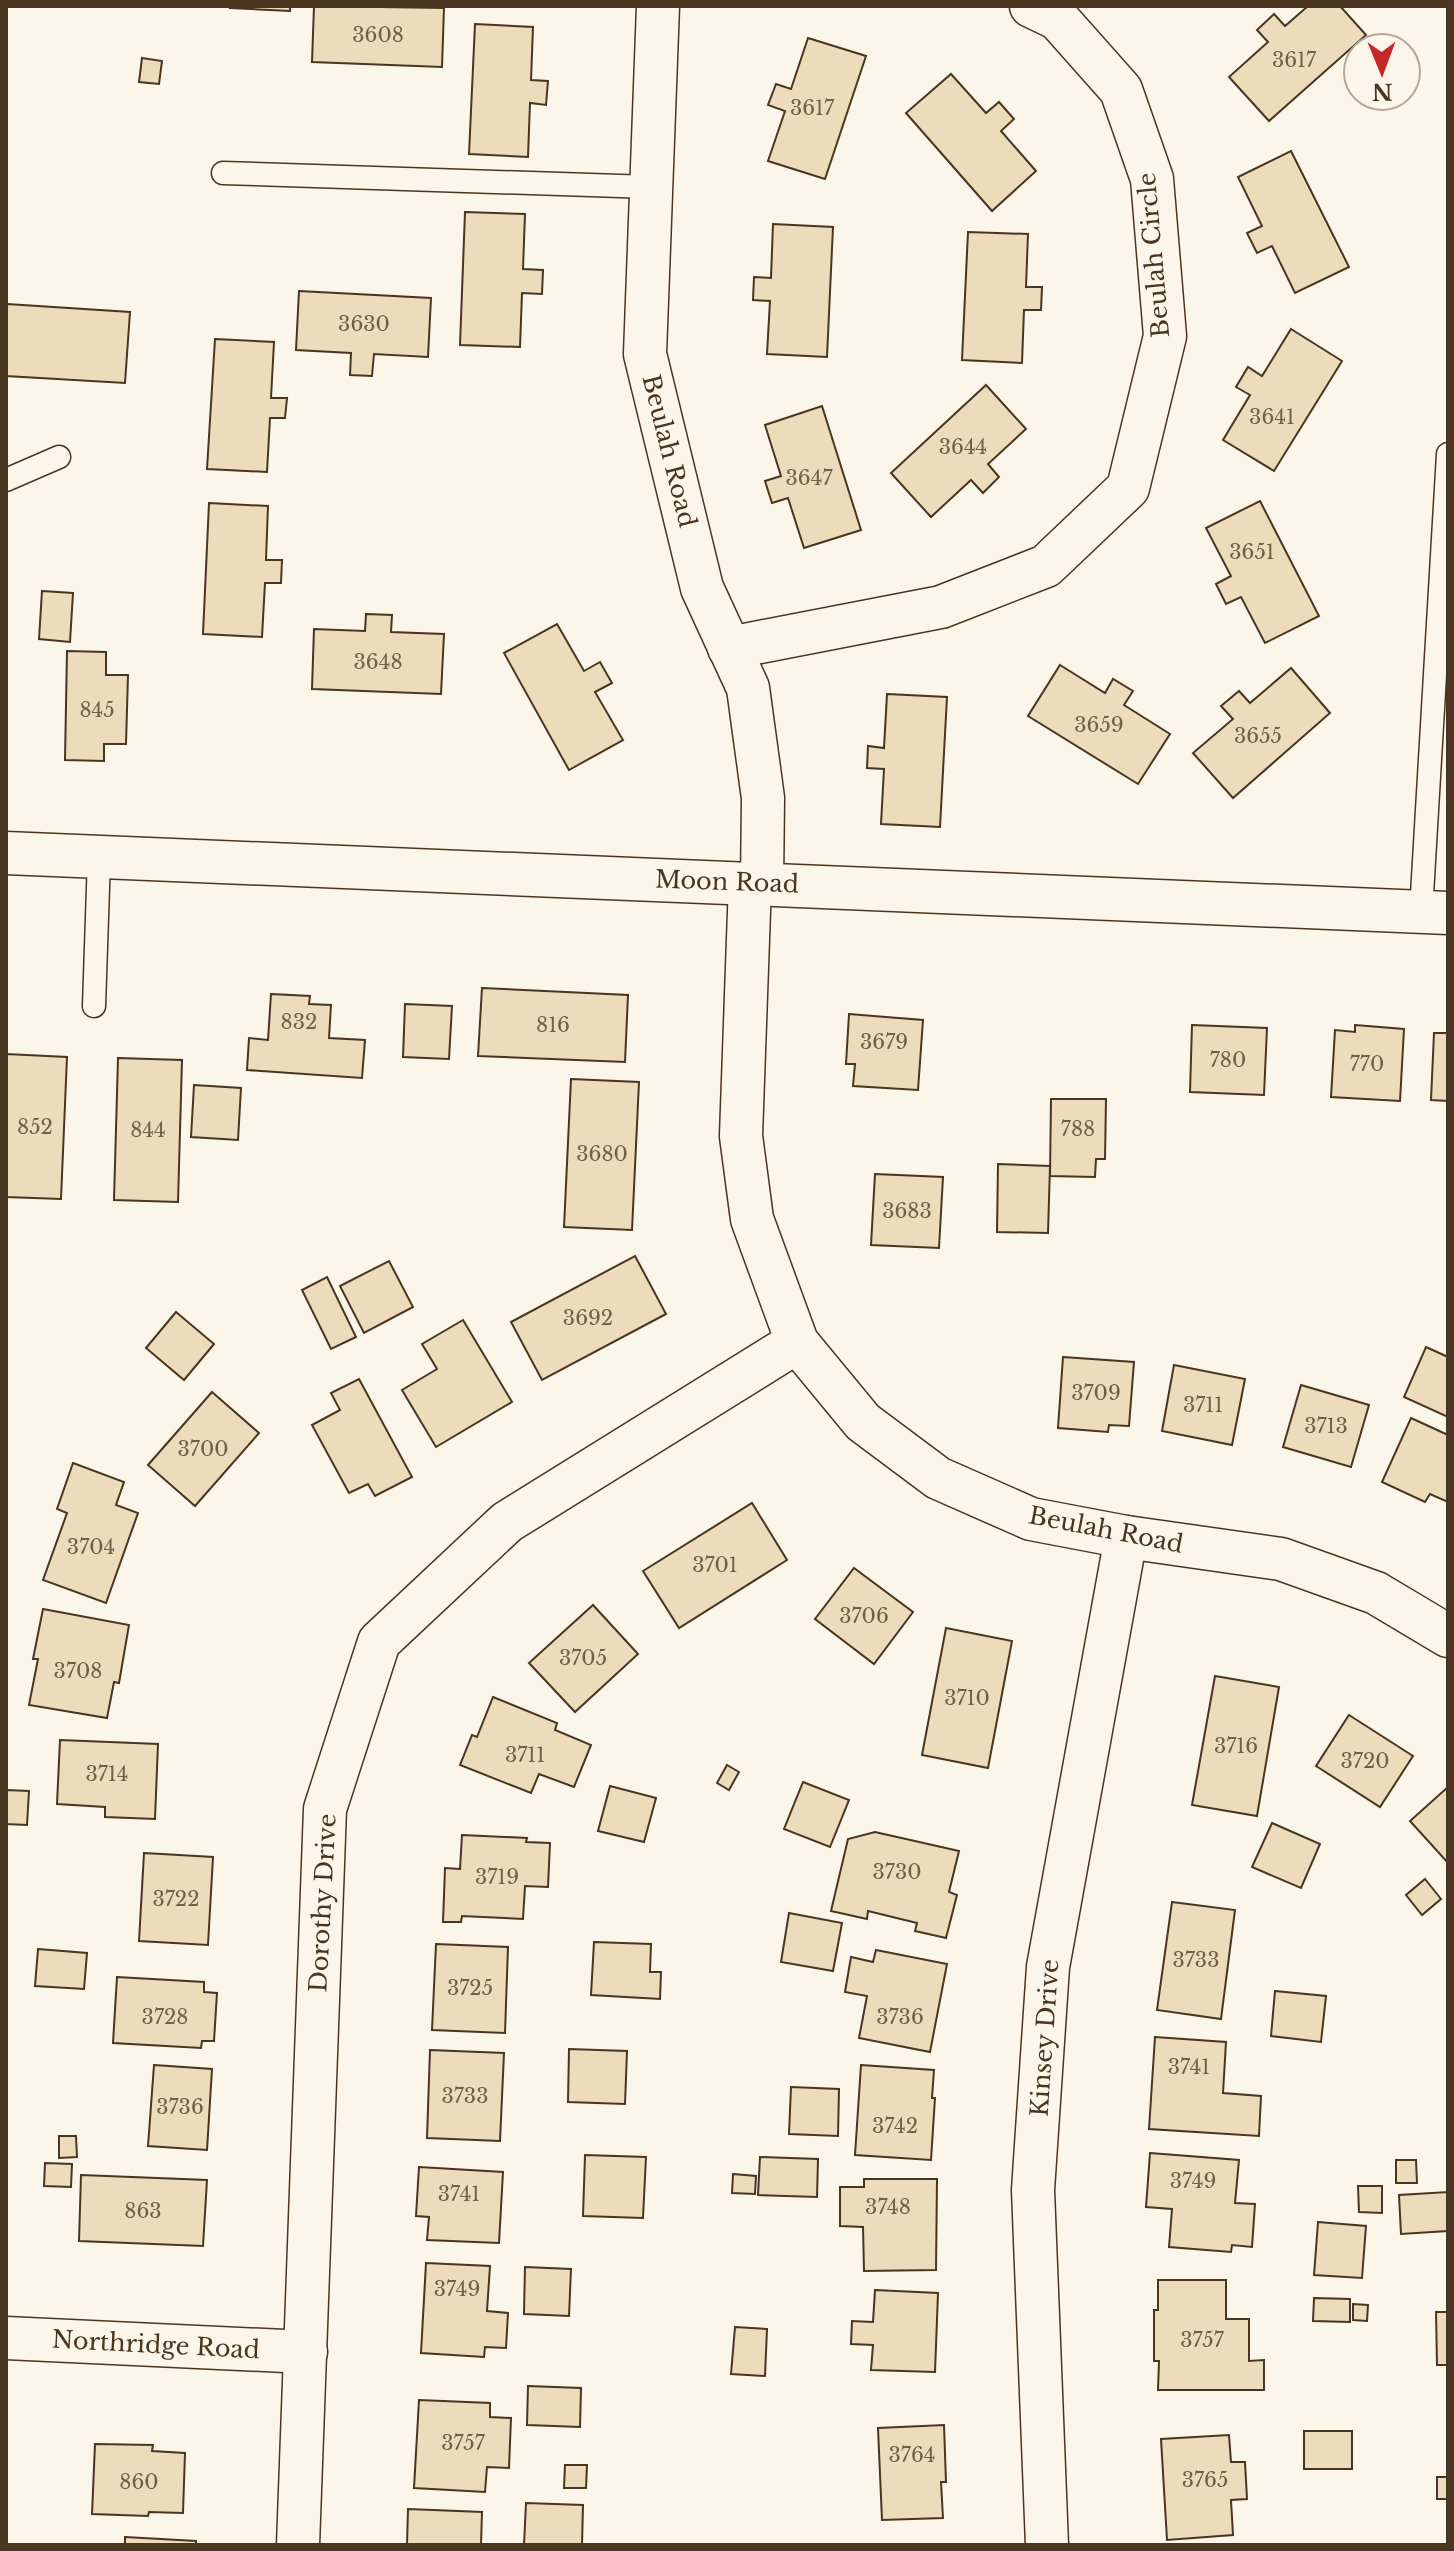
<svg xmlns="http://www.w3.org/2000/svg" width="1454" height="2551" font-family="'Libre Baskerville',serif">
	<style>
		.building { fill: #ecdcbc; stroke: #4a3520; stroke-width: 2 }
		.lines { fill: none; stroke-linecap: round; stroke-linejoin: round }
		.service-casing { stroke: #4a3520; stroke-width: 25 }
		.minor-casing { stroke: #4a3520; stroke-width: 45 }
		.service { stroke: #fbf6e9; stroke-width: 22 }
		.minor { stroke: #fbf6e9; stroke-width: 42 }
		.labels { text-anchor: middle; stroke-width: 6; stroke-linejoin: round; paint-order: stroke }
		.number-label { font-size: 20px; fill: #725f47 }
		.street-label { font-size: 24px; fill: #4a3520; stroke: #fbf6e9 }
	</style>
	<rect width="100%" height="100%" fill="#fbf6e9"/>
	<g class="building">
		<path d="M230,6H290V11L230,8Z"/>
		<path d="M314,6L444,8L442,67L312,62Z"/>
		<path d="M1308,6H1340L1366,35L1269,121L1229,77L1268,42L1257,30L1274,14L1285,26Z"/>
		<path d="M475,24L533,27L531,80L548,81L546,105L530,103L528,157L469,154Z"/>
		<path d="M808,38L866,56L825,179L768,161L785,111L768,105L776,84L791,89Z"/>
		<path d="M142,58L162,61L159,84L139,82Z"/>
		<path d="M951,74L986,113L999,102L1014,119L1001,131L1036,171L992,211L906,113Z"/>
		<path d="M1291,151L1349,267L1295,293L1272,246L1257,253L1247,233L1262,226L1238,177Z"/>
		<path d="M465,212L525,214L523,269L543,270L542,294L522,293L520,347L460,345Z"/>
		<path d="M773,224L833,227L827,357L767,354L770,301L753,300L754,277L771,278Z"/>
		<path d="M968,232L1028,234L1026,287H1042L1041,310H1024L1022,363L962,360Z"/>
		<path d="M299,291L431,298L428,357L374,354L372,376L350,375L351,353L296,350Z"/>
		<path d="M7,304L130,312L125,383L6,376Z"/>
		<path d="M1291,329L1342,361L1274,471L1223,440L1250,395L1236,387L1248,367L1262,376Z"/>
		<path d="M215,339L274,342L271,398H287L285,418H270L267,472L207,469Z"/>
		<path d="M986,385L1026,429L988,464L999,477L983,493L971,480L931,517L891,473Z"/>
		<path d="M822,406L861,530L804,548L788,498L772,503L765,481L781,476L765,425Z"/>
		<path d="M1260,501L1319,616L1265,643L1241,597L1226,604L1216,584L1231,576L1206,528Z"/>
		<path d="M209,503L268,506L266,560H282L281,583H265L262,637L203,634Z"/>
		<path d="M42,591L73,593L70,642L39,639Z"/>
		<path d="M366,614L392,615L391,632L444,634L441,694L312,689L314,629L365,631Z"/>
		<path d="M557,624L584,671L600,662L612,683L595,692L623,740L569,770L504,653Z"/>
		<path d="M67,651L106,652V675H128L126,744H104V761L65,760Z"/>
		<path d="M1060,665L1105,693L1113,679L1133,691L1124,705L1170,734L1138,784L1028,716Z"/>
		<path d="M1291,668L1330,713L1233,798L1193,753L1233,719L1221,706L1239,691L1250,703Z"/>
		<path d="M887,694L947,697L940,827L881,824L884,769L867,768L868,746L884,748Z"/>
		<path d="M482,988L628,995L625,1062L478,1056Z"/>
		<path d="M271,994L310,996L309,1004L331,1005L329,1038L365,1040L362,1078L247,1070L249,1038L268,1040Z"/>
		<path d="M405,1004L452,1006L449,1059L403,1057Z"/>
		<path d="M849,1014L923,1020L918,1090L853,1086L855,1064H846Z"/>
		<path d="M1192,1025L1267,1028L1264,1095L1190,1092Z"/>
		<path d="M1355,1025L1404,1029L1400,1101L1331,1097L1335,1030L1355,1032Z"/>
		<path d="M1434,1033H1448V1101L1431,1100Z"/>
		<path d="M6,1054L67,1057L61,1199L6,1197Z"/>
		<path d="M118,1058L182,1060L178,1202L114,1200Z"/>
		<path d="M571,1079L639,1082L632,1230L564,1227Z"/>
		<path d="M194,1085L241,1088L238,1140L191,1137Z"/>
		<path d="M1051,1099H1106L1105,1159H1096L1095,1177L1050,1176Z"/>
		<path d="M998,1164L1050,1166L1048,1233L997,1232Z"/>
		<path d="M875,1174L943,1177L939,1248L871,1245Z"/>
		<path d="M635,1256L666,1314L542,1380L511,1322Z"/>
		<path d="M389,1261L413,1307L364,1333L340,1286Z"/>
		<path d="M327,1277L356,1337L331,1349L302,1290Z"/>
		<path d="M176,1312L214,1344L184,1380L146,1348Z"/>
		<path d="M463,1320L512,1402L436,1447L402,1390L437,1369L422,1344Z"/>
		<path d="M1426,1347L1448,1357V1417L1404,1397Z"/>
		<path d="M1063,1357L1134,1362L1129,1426L1109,1425L1108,1432L1058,1428Z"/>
		<path d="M1174,1365L1245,1379L1232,1445L1162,1431Z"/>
		<path d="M359,1379L412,1477L375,1496L368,1484L349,1493L312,1425L340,1410L331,1393Z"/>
		<path d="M1301,1385L1369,1405L1351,1467L1283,1447Z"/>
		<path d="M212,1392L259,1433L195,1506L148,1465Z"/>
		<path d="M1411,1418L1448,1435V1502L1430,1494L1425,1502L1382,1482Z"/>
		<path d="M73,1463L124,1482L116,1505L138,1513L106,1603L43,1580L67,1513L57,1509Z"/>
		<path d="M752,1503L787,1560L679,1628L643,1571Z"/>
		<path d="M854,1568L913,1612L874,1664L815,1619Z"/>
		<path d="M593,1605L638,1654L575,1712L529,1663Z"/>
		<path d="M43,1609L129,1625L119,1683L114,1682L107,1718L29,1705L38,1659H33Z"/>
		<path d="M946,1628L1012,1641L988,1768L922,1755Z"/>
		<path d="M1215,1676L1279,1687L1257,1816L1192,1805Z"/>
		<path d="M493,1697L557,1723L555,1730L591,1745L574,1787L539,1774L531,1793L460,1765L472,1735L477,1737Z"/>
		<path d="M1349,1715L1413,1756L1380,1807L1316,1766Z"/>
		<path d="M60,1740L158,1744L155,1819L105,1817V1807L57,1804Z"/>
		<path d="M727,1765L739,1772L729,1790L717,1783Z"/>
		<path d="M803,1782L849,1800L830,1847L784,1829Z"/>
		<path d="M610,1786L656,1798L644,1842L598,1831Z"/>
		<path d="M1448,1787V1863L1410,1821Z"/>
		<path d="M6,1790L29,1791L27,1825L6,1824Z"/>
		<path d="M1272,1823L1320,1844L1301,1888L1252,1867Z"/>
		<path d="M875,1832L959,1851L949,1892L957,1895L946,1938L915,1931L917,1923L868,1911L867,1919L831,1911L848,1839Z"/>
		<path d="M462,1835L527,1838L526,1842L550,1843L548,1887L525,1886L523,1919L462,1916L461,1922H443L445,1868L460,1869Z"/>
		<path d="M144,1853L213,1857L208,1945L139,1941Z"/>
		<path d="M1425,1879L1441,1899L1422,1915L1406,1895Z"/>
		<path d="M1172,1902L1235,1910L1221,2019L1157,2010Z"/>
		<path d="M789,1913L842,1923L833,1971L781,1962Z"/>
		<path d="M594,1942L651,1944L650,1972H661L660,1999L591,1995Z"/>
		<path d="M436,1944L508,1947L505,2033L432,2030Z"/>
		<path d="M38,1949L87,1953L84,1989L35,1986Z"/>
		<path d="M876,1950L947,1964L930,2052L859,2038L867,1996L845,1992L851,1957L873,1962Z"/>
		<path d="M117,1977L204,1982V1992L217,1993L214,2041H202L201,2048L113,2043Z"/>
		<path d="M1275,1991L1326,1996L1321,2042L1271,2036Z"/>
		<path d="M1155,2037L1226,2042L1223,2093L1261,2096L1259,2136L1149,2129Z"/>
		<path d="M569,2049L627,2051L625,2104L568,2102Z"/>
		<path d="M430,2050L504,2053L500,2141L427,2138Z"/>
		<path d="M154,2065L212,2069L207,2150L148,2146Z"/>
		<path d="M861,2065L934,2070L932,2098H935L931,2160L855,2155Z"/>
		<path d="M791,2087L839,2089L838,2136L789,2134Z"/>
		<path d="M59,2136H76L77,2157L59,2158Z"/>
		<path d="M1150,2153L1239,2160L1235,2203L1255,2204L1252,2247L1232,2245L1231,2252L1169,2247L1172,2209L1146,2207Z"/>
		<path d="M585,2155L646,2157L643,2218L583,2216Z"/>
		<path d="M760,2157L818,2159L817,2197L758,2195Z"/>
		<path d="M1396,2160H1416L1417,2183H1396Z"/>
		<path d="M45,2163L72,2164L71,2187L44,2186Z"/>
		<path d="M419,2167L503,2172L499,2243L427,2240L429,2217L416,2216Z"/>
		<path d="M733,2174L756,2176L755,2194L732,2193Z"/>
		<path d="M81,2175L207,2180L203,2246L79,2241Z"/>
		<path d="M864,2179H937L936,2270L864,2271L863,2227L840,2226V2187H864Z"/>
		<path d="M1358,2186H1382V2213L1359,2212Z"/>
		<path d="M1448,2192V2231L1401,2234L1399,2195Z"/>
		<path d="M1318,2222L1366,2226L1362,2278L1314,2275Z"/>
		<path d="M426,2263L490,2266L487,2311L508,2313L506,2348L485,2347L484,2357L421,2353Z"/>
		<path d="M525,2267L571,2269L569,2316L524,2314Z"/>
		<path d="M1158,2280H1226V2319H1249V2361L1264,2360V2390H1158L1159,2361H1154V2310H1158Z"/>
		<path d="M875,2290L938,2293L935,2372L871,2370L873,2345L851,2344L852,2321L873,2322Z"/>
		<path d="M1314,2298L1350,2299V2322L1313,2321Z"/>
		<path d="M1353,2304L1368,2305L1367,2321L1353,2320Z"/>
		<path d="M1436,2312H1448V2365H1437Z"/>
		<path d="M735,2327L767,2329L765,2376L731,2374Z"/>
		<path d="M528,2386L581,2388L580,2427L527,2425Z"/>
		<path d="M419,2400L490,2403V2417L511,2418L509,2468L487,2467L485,2492L414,2488Z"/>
		<path d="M944,2425L946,2482H941L943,2518L882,2520L878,2428Z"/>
		<rect x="1304" y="2431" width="48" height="38"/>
		<path d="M1229,2435L1231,2462H1245L1247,2499L1231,2500L1233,2535L1167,2540L1161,2439Z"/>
		<path d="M95,2444L153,2445L152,2451L185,2453L183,2513L149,2512L148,2516L92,2514Z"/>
		<path d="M565,2465H587L586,2488H564Z"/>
		<rect x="1437" y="2477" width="11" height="22"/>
		<path d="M526,2503L583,2505L582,2545H524Z"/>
		<path d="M408,2509L482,2512L481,2545H407Z"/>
		<path d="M125,2537L196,2541V2545H125Z"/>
	</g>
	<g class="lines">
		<g class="service-casing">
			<g id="service">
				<path d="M223,173L650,187"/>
				<path d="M6,480L59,457"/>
				<path d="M1421,912L1448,454"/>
				<path d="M94,1006L99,858"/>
			</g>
		</g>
		<g class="minor-casing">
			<g id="minor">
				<path d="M658,6L645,354L702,588L748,688L763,798L762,883"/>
				<path d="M729,648L941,607L1046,566L1128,488L1165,336L1152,179L1121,90L1058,19L1031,6"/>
				<path d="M6,853L1448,913"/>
				<path d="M750,883L741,1136L752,1219L797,1342L863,1422L938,1478L1031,1519L1126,1537L1281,1559L1376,1593L1448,1636"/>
				<path d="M6,2338L306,2352"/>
				<path d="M298,2545L325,1809L379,1642L507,1522L797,1342"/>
				<path d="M1047,2545L1033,2190L1048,1967L1126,1537"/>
			</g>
		</g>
		<use href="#service" class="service"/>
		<use href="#minor" class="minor"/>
	</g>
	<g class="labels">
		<g class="number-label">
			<text x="378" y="42">3608</text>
			<text x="1294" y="67">3617</text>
			<text x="812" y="115">3617</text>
			<text x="364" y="331">3630</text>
			<text x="1272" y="424">3641</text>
			<text x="963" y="454">3644</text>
			<text x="809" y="485">3647</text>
			<text x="1252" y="559">3651</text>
			<text x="378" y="669">3648</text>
			<text x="97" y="717">845</text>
			<text x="1099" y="732">3659</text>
			<text x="1258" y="743">3655</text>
			<text x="299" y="1029">832</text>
			<text x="553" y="1032">816</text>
			<text x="884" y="1049">3679</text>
			<text x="1228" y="1067">780</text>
			<text x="1367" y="1071">770</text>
			<text x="35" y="1134">852</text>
			<text x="1078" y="1136">788</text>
			<text x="148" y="1137">844</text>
			<text x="602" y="1161">3680</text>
			<text x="907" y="1218">3683</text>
			<text x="588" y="1325">3692</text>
			<text x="1096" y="1400">3709</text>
			<text x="1203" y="1412">3711</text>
			<text x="1326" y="1433">3713</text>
			<text x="203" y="1456">3700</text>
			<text x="91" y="1554">3704</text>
			<text x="715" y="1572">3701</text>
			<text x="864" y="1623">3706</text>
			<text x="583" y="1665">3705</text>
			<text x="78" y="1678">3708</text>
			<text x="967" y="1705">3710</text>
			<text x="1236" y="1753">3716</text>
			<text x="525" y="1762">3711</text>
			<text x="1365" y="1768">3720</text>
			<text x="107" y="1781">3714</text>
			<text x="897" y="1879">3730</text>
			<text x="497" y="1884">3719</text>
			<text x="176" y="1906">3722</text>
			<text x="1196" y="1967">3733</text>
			<text x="470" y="1995">3725</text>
			<text x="165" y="2024">3728</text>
			<text x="900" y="2024">3736</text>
			<text x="1189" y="2074">3741</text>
			<text x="465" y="2103">3733</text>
			<text x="180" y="2114">3736</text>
			<text x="895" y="2133">3742</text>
			<text x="1193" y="2188">3749</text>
			<text x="459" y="2201">3741</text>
			<text x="888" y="2214">3748</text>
			<text x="143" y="2218">863</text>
			<text x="457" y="2296">3749</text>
			<text x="1202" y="2347">3757</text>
			<text x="463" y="2450">3757</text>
			<text x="912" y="2462">3764</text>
			<text x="1205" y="2487">3765</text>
			<text x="139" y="2489">860</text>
		</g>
		<g class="street-label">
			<text transform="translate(1154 255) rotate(-95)" y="8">Beulah Circle</text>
			<text transform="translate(669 451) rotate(76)" y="8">Beulah Road</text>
			<text transform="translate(727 882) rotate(2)" y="8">Moon Road</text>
			<text transform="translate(1106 1530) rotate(11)" y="8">Beulah Road</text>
			<text transform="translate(323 1903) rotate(-87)" y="8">Dorothy Drive</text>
			<text transform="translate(1045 2038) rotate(-86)" y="8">Kinsey Drive</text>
			<text transform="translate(156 2345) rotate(3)" y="8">Northridge Road</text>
		</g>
	</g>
	<rect width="1454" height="2551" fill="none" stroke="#4a3520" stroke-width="16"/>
	<g transform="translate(1382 72) rotate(179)"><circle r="38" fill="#fbf6e9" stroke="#b4a999" stroke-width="2"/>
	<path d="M0-6L14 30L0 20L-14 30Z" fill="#c62828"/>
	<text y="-12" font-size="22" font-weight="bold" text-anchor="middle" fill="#4a3520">N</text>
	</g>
</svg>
